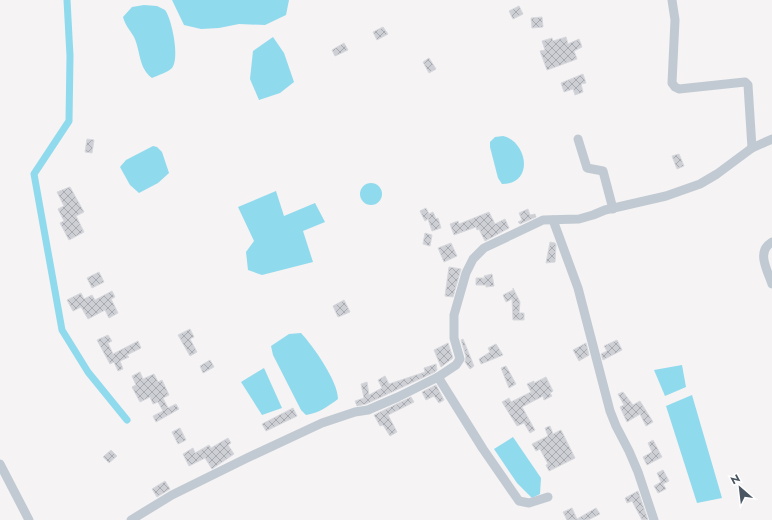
<svg xmlns="http://www.w3.org/2000/svg" width="772" height="520" font-family="Jost,sans-serif">
	<style>
		.water { fill: #90daee }
		.lines { fill: none; stroke-linecap: round; stroke-linejoin: round }
		.canal { stroke: #90daee; stroke-width: 7 }
		.building { fill: url(#building-cross-hatch); stroke: #d7d9de }
		.minor { stroke: #c1cad2; stroke-width: 9 }
	</style>
	<defs>
		<pattern id="building-cross-hatch" width="8" height="8" patternUnits="userSpaceOnUse"><rect width="8" height="8" fill="#cdcfd5"/><path d="M0 0l8 8M0 8l8-8" fill="none" stroke="#a8abb0"/></pattern>
	</defs>
	<rect width="100%" height="100%" fill="#f5f3f3"/>
	<g class="water">
		<path d="M172,0H289L286,15L265,25L239,24L219,28L201,29L184,25Z"/>
		<path d="M144,5L157,6L165,10C172,19 180,59 172,68C167,73 158,75 152,78C138,67 141,52 134,37C130,30 125,25 123,17L132,7Z"/>
		<path d="M273,37L284,53L294,82L280,93L259,100L250,79L253,51Z"/>
		<path d="M503,136C527,141 535,184 502,184L498,178L490,147V142L495,137Z"/>
		<path d="M153,146L157,147L162,152L169,173L158,183L139,193L130,185L120,167L126,160Z"/>
		<circle cx="371" cy="194" r="11"/>
		<path d="M276,191L284,216L315,203L325,222L303,231L313,262L262,275L248,270L246,252L254,241L238,207Z"/>
		<path d="M301,333C313,346 338,381 338,399C327,407 319,413 306,415L301,410L273,355L271,346L289,334Z"/>
		<path d="M682,365L686,387L665,396L654,370Z"/>
		<path d="M264,368L282,408L262,415L241,382Z"/>
		<path d="M692,395L722,498L697,503L666,406Z"/>
		<path d="M513,437L541,478L540,494L532,498L517,483L494,449Z"/>
	</g>
	<g class="lines">
		<path class="canal" d="M67,0L70,56L69,121L34,174L62,330L88,372L127,420"/>
	</g>
	<g class="building">
		<path d="M519,6L523,14L513,19L509,11Z"/>
		<path d="M542,17L543,27L532,28L531,18Z"/>
		<path d="M383,27L388,34L377,40L373,32Z"/>
		<path d="M566,37L568,44L579,39L582,47L574,51L577,59L547,70L540,51L545,50L542,41L552,38L553,41Z"/>
		<path d="M344,43L348,50L335,56L332,50Z"/>
		<path d="M429,58L436,69L429,73L423,62Z"/>
		<path d="M583,74L586,83L581,84L583,92L575,95L573,89L564,92L561,83Z"/>
		<path d="M87,139L94,140L92,153L85,152Z"/>
		<path d="M679,154L684,166L677,169L672,156Z"/>
		<path d="M70,187L84,212L76,216L84,232L69,240L60,223L64,221L58,209L64,206L57,192Z"/>
		<path d="M426,208L429,214L433,212L436,219L438,218L441,228L432,231L428,219L425,221L420,211Z"/>
		<path d="M528,209L530,215L535,214L536,217L520,224L518,222L522,220L519,213Z"/>
		<path d="M489,212L495,224L505,219L509,228L485,241L479,229L477,230L476,227L454,235L450,224L458,221L459,224Z"/>
		<path d="M425,233L432,235L430,246L423,244Z"/>
		<path d="M550,242L555,243L556,245L555,262L546,263Z"/>
		<path d="M451,243L457,256L444,262L438,248Z"/>
		<path d="M449,267L461,269L453,297L445,296Z"/>
		<path d="M99,272L104,282L92,288L87,278Z"/>
		<path d="M492,274L494,286L486,287V285H476V278H485L484,276Z"/>
		<path d="M513,288L520,302L519,313H524V320H513L512,299L506,302L503,295L513,290Z"/>
		<path d="M112,291L115,297L111,299L118,313L109,318L105,310L88,319L81,307L73,311L67,300L81,293L84,299L92,295L95,300Z"/>
		<path d="M344,300L350,312L338,317L333,306Z"/>
		<path d="M190,329L194,337L190,339L197,352L190,356L178,335Z"/>
		<path d="M108,335L112,341L108,343L113,354L138,341L141,348L127,355L129,357L120,361L123,369L118,371L114,362L110,364L97,340Z"/>
		<path d="M463,339L474,366L470,369L465,362L466,357L461,340Z"/>
		<path d="M617,340L622,350L603,360L601,354L607,351L604,346Z"/>
		<path d="M448,343L453,358L441,367L434,350Z"/>
		<path d="M586,343L589,355L579,361L573,350Z"/>
		<path d="M496,344L503,355L481,364L479,359L490,352L488,348Z"/>
		<path d="M210,360L214,367L203,373L200,366Z"/>
		<path d="M436,364L437,370L435,372L366,404L357,406L355,401L364,398L361,384L367,382L369,395L382,388L378,380L385,376L389,384L425,372L424,368Z"/>
		<path d="M506,366L516,384L509,388L501,368Z"/>
		<path d="M140,372L143,379L154,374L158,382L162,380L169,395L163,398L168,408L176,404L179,409L156,422L153,416L163,411L158,402L153,404L150,397L140,402L132,387L136,385L132,376Z"/>
		<path d="M546,377L553,391L550,393L552,396L544,400L543,396L522,407L535,430L530,433L524,423L517,426L502,402L509,398L511,402L531,392L527,384L534,381V383Z"/>
		<path d="M436,385L444,400L439,403L434,396L426,400L422,392Z"/>
		<path d="M623,392L633,405L640,401L653,422L646,426L640,414L627,422L620,407L624,405L618,394Z"/>
		<path d="M411,397L414,402L388,415L397,432L390,436L383,425L380,426L374,415Z"/>
		<path d="M293,408L297,416L266,431L262,424Z"/>
		<path d="M550,426L553,434L561,430L575,458L549,471L546,465L548,464L540,449L536,451L532,444L548,436L545,428Z"/>
		<path d="M180,428L186,440L178,444L172,432Z"/>
		<path d="M228,438L231,443L228,445L234,454L212,469L205,458L189,466L183,454L193,448L195,453L209,445L211,448Z"/>
		<path d="M653,440L662,457L647,465L643,457L652,452L648,443Z"/>
		<path d="M111,450L117,456L109,463L103,457Z"/>
		<path d="M663,470L669,481L663,484L666,489L658,493L654,486L661,482L657,473Z"/>
		<path d="M165,481L170,489L157,497L152,489Z"/>
		<path d="M638,491L648,520H642L632,501L627,503L625,498Z"/>
		<path d="M572,508L577,519L596,508L600,514L588,520H567L563,512Z"/>
	</g>
	<g class="lines">
		<g class="minor">
			<path d="M672,0L675,20L672,83L675,87L679,89L745,82L748,85L752,148"/>
			<path d="M578,139L587,168L603,171L613,209"/>
			<path d="M553,220L578,288L610,411L616,426L629,451L638,472L654,520"/>
			<path d="M772,242C756,252 767,269 772,284"/>
			<path d="M438,377L483,449L519,501L529,503L548,497"/>
			<path d="M0,464L29,520"/>
			<path d="M131,520L172,495L247,458L322,423L355,412L368,410L398,397L438,377L456,365L460,359L454,338V315L466,273L473,259L484,248L543,220L579,219L593,215L605,210L666,196L700,184L717,174L752,148L772,139"/>
		</g>
	</g>
	<g transform="translate(740 488) rotate(332)" stroke="#ffffff" stroke-width="3" paint-order="stroke">
	<path d="M0-3L7 15L0 10L-7 15Z" fill="#4a5661"/>
	<text y="-6" font-size="11" font-weight="bold" text-anchor="middle" fill="#4a5661">N</text>
	</g>
</svg>
